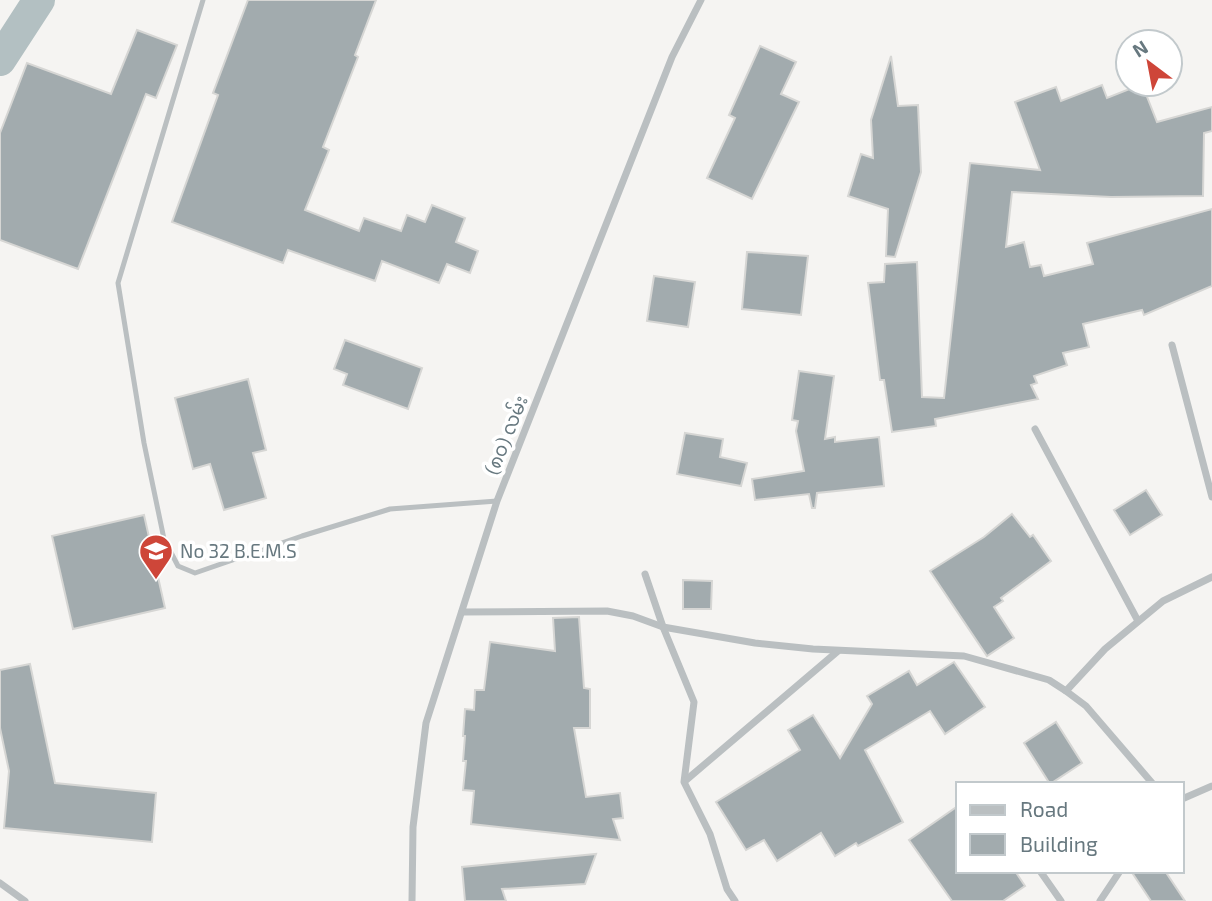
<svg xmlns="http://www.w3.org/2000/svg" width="1212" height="901" font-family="'Exo 2','Noto Sans Myanmar',sans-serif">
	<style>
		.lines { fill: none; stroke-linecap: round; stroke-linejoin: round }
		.canal { stroke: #b3c0c2; stroke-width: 32 }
		.building { fill: #a2abae; stroke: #d6d6d4; stroke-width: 2 }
		.lane { stroke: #babfc1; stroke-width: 5 }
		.street { stroke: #babfc1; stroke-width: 7 }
		.labels { text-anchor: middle; stroke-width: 7; stroke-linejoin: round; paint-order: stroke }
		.street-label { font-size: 19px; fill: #67787f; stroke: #fff }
		.poi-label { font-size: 19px; fill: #67787f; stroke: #fff; text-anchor: start }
	</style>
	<rect width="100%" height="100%" fill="#f5f4f2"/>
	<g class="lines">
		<path class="canal" d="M0,60L39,0"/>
	</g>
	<g class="building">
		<path d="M248,0H376L355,55L358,57L323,147L329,150L305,210L359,231L364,218L401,231L407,215L425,222L432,205L465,218L456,242L478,251L470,273L447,264L439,283L382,261L375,281L288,250L283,263L172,222L218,95L213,93Z"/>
		<path d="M137,30L177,45L156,98L146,94L78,269L0,240V133L27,63L111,94Z"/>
		<path d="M760,46L796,62L781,94L799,102L752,199L707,178L735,118L729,115Z"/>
		<path d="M891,56L898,106L918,105L921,172L895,257L886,256L888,209L848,196L861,154L873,158L871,120Z"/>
		<path d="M1142,84L1157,122L1212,107V131L1204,133L1203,196L1111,197L1012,192L1006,247L1024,242L1030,267L1041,265L1044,276L1093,264L1087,243L1212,209V286L1144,315L1142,310L1083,324L1089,347L1063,353L1067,365L1034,376L1037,383L1031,385L1038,399L935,419L936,426L892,432L884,380H880L868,283L884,282L885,264L917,262L922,397L944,398L970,163L1040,170L1015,102L1056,87L1061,101L1102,85L1107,98Z"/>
		<path d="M747,252L808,256L801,315L742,309Z"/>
		<path d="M654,276L695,282L688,327L647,321Z"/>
		<path d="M345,340L422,368L408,409L343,385L347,374L334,369Z"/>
		<path d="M799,371L834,376L825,439L835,437V442L879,437L884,486L817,493L815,508H812L809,494L755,500L752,479L804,471L796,431L798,421L792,420Z"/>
		<path d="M248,379L266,450L253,453L266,498L224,510L210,464L193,469L175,398Z"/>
		<path d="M685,433L723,439L720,457L747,463L741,486L677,474Z"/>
		<path d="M1146,490L1162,515L1130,535L1114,510Z"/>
		<path d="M1012,514L1030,537L1033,535L1051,561L1001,598L1003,601L994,607L1014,638L987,656L930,571L984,537Z"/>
		<path d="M144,515L165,608L73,629L52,536Z"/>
		<path d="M683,580L712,581L711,609H683Z"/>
		<path d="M579,617L584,688L590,689V728H574L586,797L620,793L623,818L613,819L620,840L471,824L474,791L463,790L466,761H463L465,736H463L465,709L474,710L475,690H484L490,642L555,651L553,618Z"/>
		<path d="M954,662L985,707L945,734L930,711L865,750L903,822L858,846L856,843L835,856L821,833L777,861L764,840L746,850L716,802L800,750L788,730L813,715L840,758L872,704L867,696L909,671L917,685Z"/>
		<path d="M30,664L55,783L156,793L152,842L4,828L9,771L0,728V670Z"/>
		<path d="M1056,722L1082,763L1050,784L1024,743Z"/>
		<path d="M958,806V871H1015L1025,886L1003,901H952L909,840Z"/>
		<path d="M596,854L585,884L502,889L506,901H465L462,867Z"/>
		<path d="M1131,871H1165L1185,901H1151Z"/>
	</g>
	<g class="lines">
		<path class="lane" d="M203,0L118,283L144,443L164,539L178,566L195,573L302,536L390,509L497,501"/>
		<g class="street">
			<path d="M1172,345L1212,497"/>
			<path d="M1035,429L1138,621"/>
			<path d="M645,574L663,627L694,702L684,782L710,834L727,889L735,901"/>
			<path d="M462,612L607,611L633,616L663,627L755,643L813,649L964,656L1049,680L1066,691L1086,706L1153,784"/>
			<path d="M1066,691L1105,649L1163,601L1212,577"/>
			<path d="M685,781L838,651"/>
			<path d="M1182,799L1212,786"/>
			<path d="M1040,871L1061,901"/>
			<path d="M0,883L25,901"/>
			<path d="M412,901L413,827L426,723L497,501L672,57L701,0"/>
			<path d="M1100,901L1120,871"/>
		</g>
	</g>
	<defs>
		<g id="school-pin" transform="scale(1.75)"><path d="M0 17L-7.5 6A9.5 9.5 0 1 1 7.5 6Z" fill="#ce4639" stroke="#fff"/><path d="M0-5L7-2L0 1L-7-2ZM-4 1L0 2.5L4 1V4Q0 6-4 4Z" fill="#fff"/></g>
	</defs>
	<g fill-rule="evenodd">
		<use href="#school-pin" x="156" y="551"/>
	</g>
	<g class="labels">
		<g class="street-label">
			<text transform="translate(506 435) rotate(-68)" y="7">(၈၀) လမ်း</text>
		</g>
		<g class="poi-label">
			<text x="180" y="558">No 32 B.E.M.S</text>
		</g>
	</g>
	<rect x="956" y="782" width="228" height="91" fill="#ffffff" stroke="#c2c9cc" stroke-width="2"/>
	<rect x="970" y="805" width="35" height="10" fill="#babfc1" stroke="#c2c9cc" stroke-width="2"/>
	<text x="1020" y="817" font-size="21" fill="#67787f">Road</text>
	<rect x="970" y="834" width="35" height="21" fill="#a2abae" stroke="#c2c9cc" stroke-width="2"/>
	<text x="1020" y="852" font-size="21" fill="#67787f">Building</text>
	<g transform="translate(1149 63) rotate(328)"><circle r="33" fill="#ffffff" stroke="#c2c9cc" stroke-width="2"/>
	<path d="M0-5L12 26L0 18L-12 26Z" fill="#ce4639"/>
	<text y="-10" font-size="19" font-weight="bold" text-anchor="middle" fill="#67787f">N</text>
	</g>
</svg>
